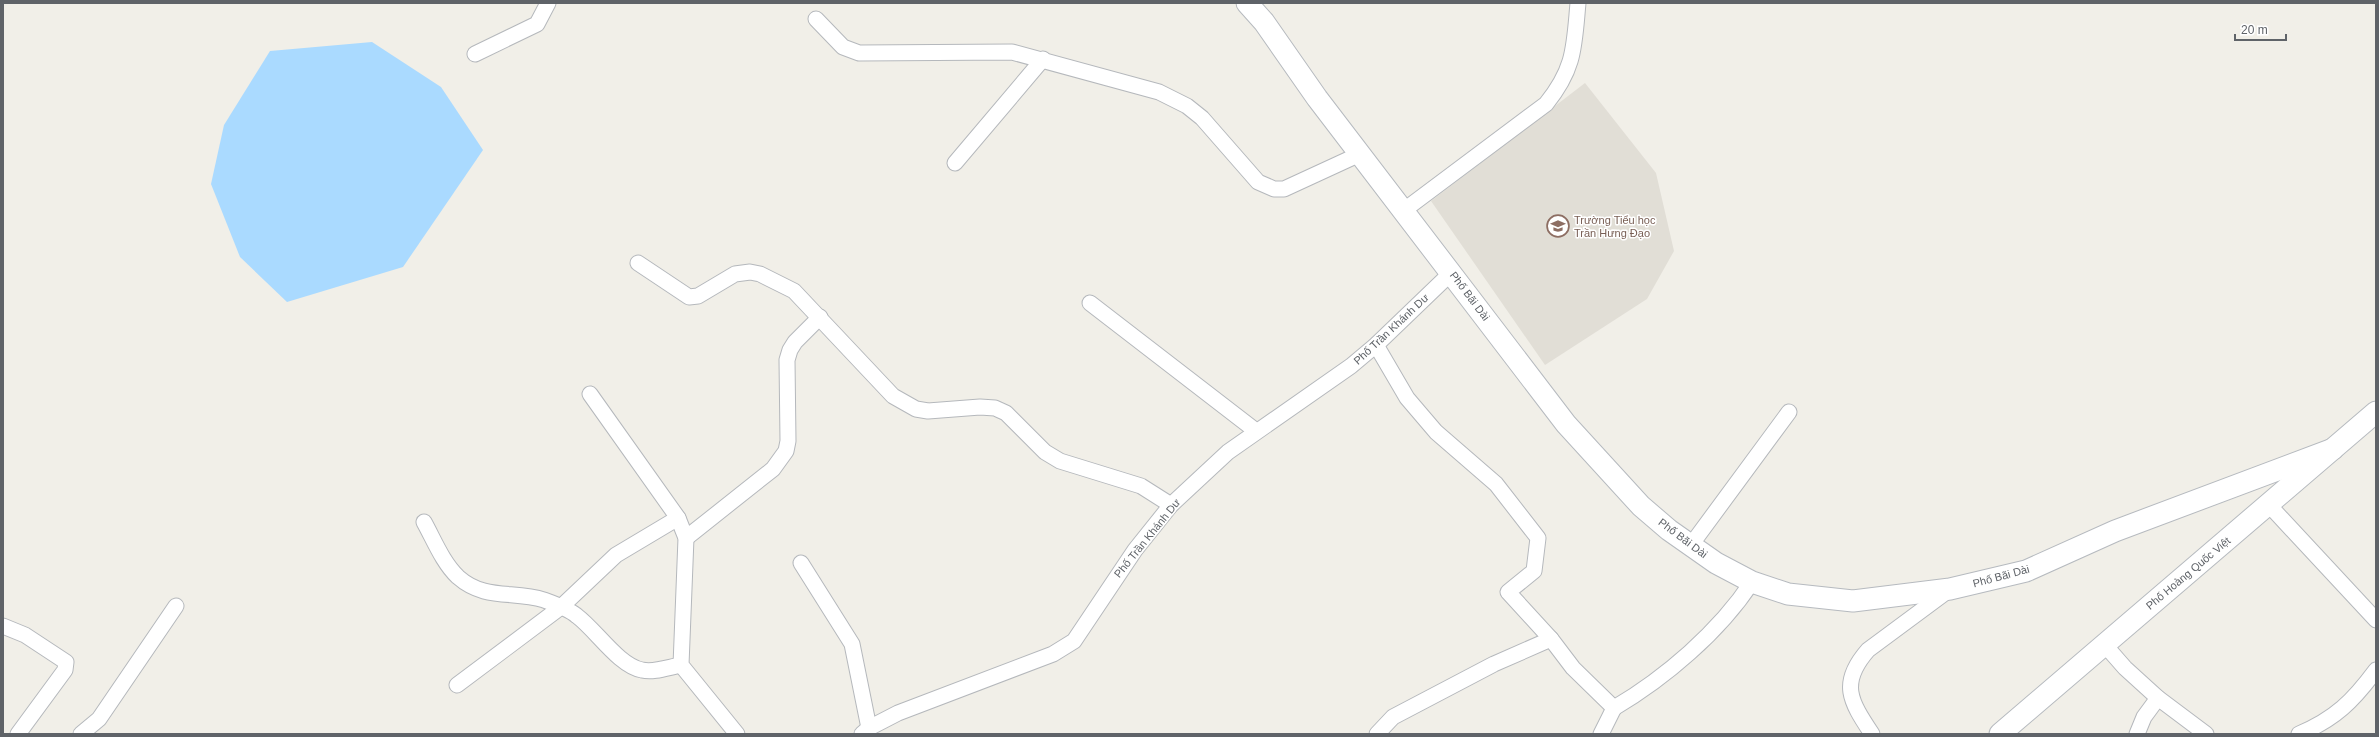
<svg xmlns="http://www.w3.org/2000/svg" width="2379" height="737" font-family="Arial,sans-serif">
	<style>
		.education { fill: #e1ded6 }
		.water { fill: #aadaff }
		.lines { fill: none; stroke-linecap: round; stroke-linejoin: round }
		.street-casing { stroke: #b5b8bc; stroke-width: 17 }
		.secondary-casing { stroke: #b6babf; stroke-width: 23 }
		.street { stroke: #fff; stroke-width: 15 }
		.secondary { stroke: #fff; stroke-width: 21 }
		.labels { text-anchor: middle; stroke-width: 3; stroke-linejoin: round; paint-order: stroke }
		.education-label { font-size: 11px; fill: #785e54; stroke: #fff; text-anchor: start }
		.street-label { font-size: 11px; fill: #5f6368; stroke: #fff }
	</style>
	<rect width="100%" height="100%" fill="#f1efe8"/>
	<path class="education" d="M1585,83L1656,173L1674,251L1647,299L1545,365L1431,201Z"/>
	<path class="water" d="M372,42L441,87L483,150L403,267L287,302L240,257L211,184L224,125L270,51Z"/>
	<g class="lines">
		<g class="street-casing">
			<g id="street">
				<path d="M816,19L843,47L859,53L1012,52L1159,92L1187,106L1202,118L1258,182L1274,189H1284L1360,154"/>
				<path d="M475,54L537,24L548,3"/>
				<path d="M955,163L1043,59"/>
				<path d="M1403,211L1546,104C1575,68 1574,47 1578,3"/>
				<path d="M638,263L689,297L698,296L735,274L750,272L760,274L794,291L893,396L916,409L928,411L980,407L995,408L1006,413L1045,452L1060,461L1141,486L1171,505"/>
				<path d="M1090,303L1256,431"/>
				<path d="M1376,345L1407,398L1436,432L1496,484L1538,538L1534,571L1508,592L1551,639"/>
				<path d="M590,394L678,518L686,538L681,665L737,734"/>
				<path d="M2269,505L2376,620"/>
				<path d="M424,522C434,540 443,563 458,577C485,601 514,590 544,600C555,604 569,609 577,616C596,630 619,666 642,670C654,673 669,667 681,665"/>
				<path d="M686,538L773,469L786,451L788,441L787,360L790,350L795,342L820,317"/>
				<path d="M1691,545L1789,412"/>
				<path d="M801,563L852,644L869,728"/>
				<path d="M3,626L25,635L66,662L65,670L18,734"/>
				<path d="M2104,644L2125,668L2158,698L2206,734"/>
				<path d="M457,685L561,607L616,555L678,518"/>
				<path d="M81,734L99,719L176,606"/>
				<path d="M862,734L869,728L898,713L1053,654L1074,641L1135,550L1171,505L1228,452L1351,366L1376,345L1452,272"/>
				<path d="M1377,734L1393,717L1494,664L1551,639L1573,668L1614,708C1665,678 1719,632 1752,582"/>
				<path d="M1601,734L1614,708"/>
				<path d="M1872,734C1850,701 1839,683 1868,650L1949,590"/>
				<path d="M2137,734L2144,717L2158,698"/>
				<path d="M2299,734C2335,719 2353,701 2376,670"/>
			</g>
		</g>
		<g class="secondary-casing">
			<g id="secondary">
				<path d="M1247,3L1264,22L1317,98L1566,424L1641,506L1669,530L1716,563L1752,582L1788,594L1853,601L1950,589L2026,571L2115,531L2333,449"/>
				<path d="M2000,734L2376,412"/>
			</g>
		</g>
		<use href="#street" class="street"/>
		<use href="#secondary" class="secondary"/>
	</g>
	<defs>
		<g id="school-ring" transform="scale(1.15)"><circle r="9.5" fill="#fff" stroke="#8d6e63" stroke-width="1.5"/><path d="M0-5L7-2L0 1L-7-2ZM-4 1L0 2.5L4 1V4Q0 6-4 4Z" fill="#8d6e63"/></g>
	</defs>
	<g fill-rule="evenodd">
		<use href="#school-ring" x="1558" y="226"/>
	</g>
	<g class="labels">
		<g class="education-label">
			<text x="1574" y="224">Trường Tiểu học<tspan x="1574" dy="13">Trần Hưng Đạo</tspan></text>
		</g>
		<g class="street-label">
			<text transform="translate(1470 296) rotate(53)" y="4">Phố Bãi Dài</text>
			<text transform="translate(1391 329) rotate(-43)" y="4">Phố Trần Khánh Dư</text>
			<text transform="translate(1147 538) rotate(-51)" y="4">Phố Trần Khánh Dư</text>
			<text transform="translate(1683 538) rotate(37)" y="4">Phố Bãi Dài</text>
			<text transform="translate(2188 573) rotate(-40)" y="4">Phố Hoàng Quốc Việt</text>
			<text transform="translate(2001 576) rotate(-15)" y="4">Phố Bãi Dài</text>
		</g>
	</g>
	<rect width="2379" height="737" fill="none" stroke="#5f6368" stroke-width="8"/>
	<path d="M2235 34v6h51v-6" fill="none" stroke="#5f6368" stroke-width="2"/>
	<text x="2241" y="34" font-size="12" fill="#5f6368" stroke="#ffffff" stroke-width="3" paint-order="stroke">20 m</text>
</svg>
